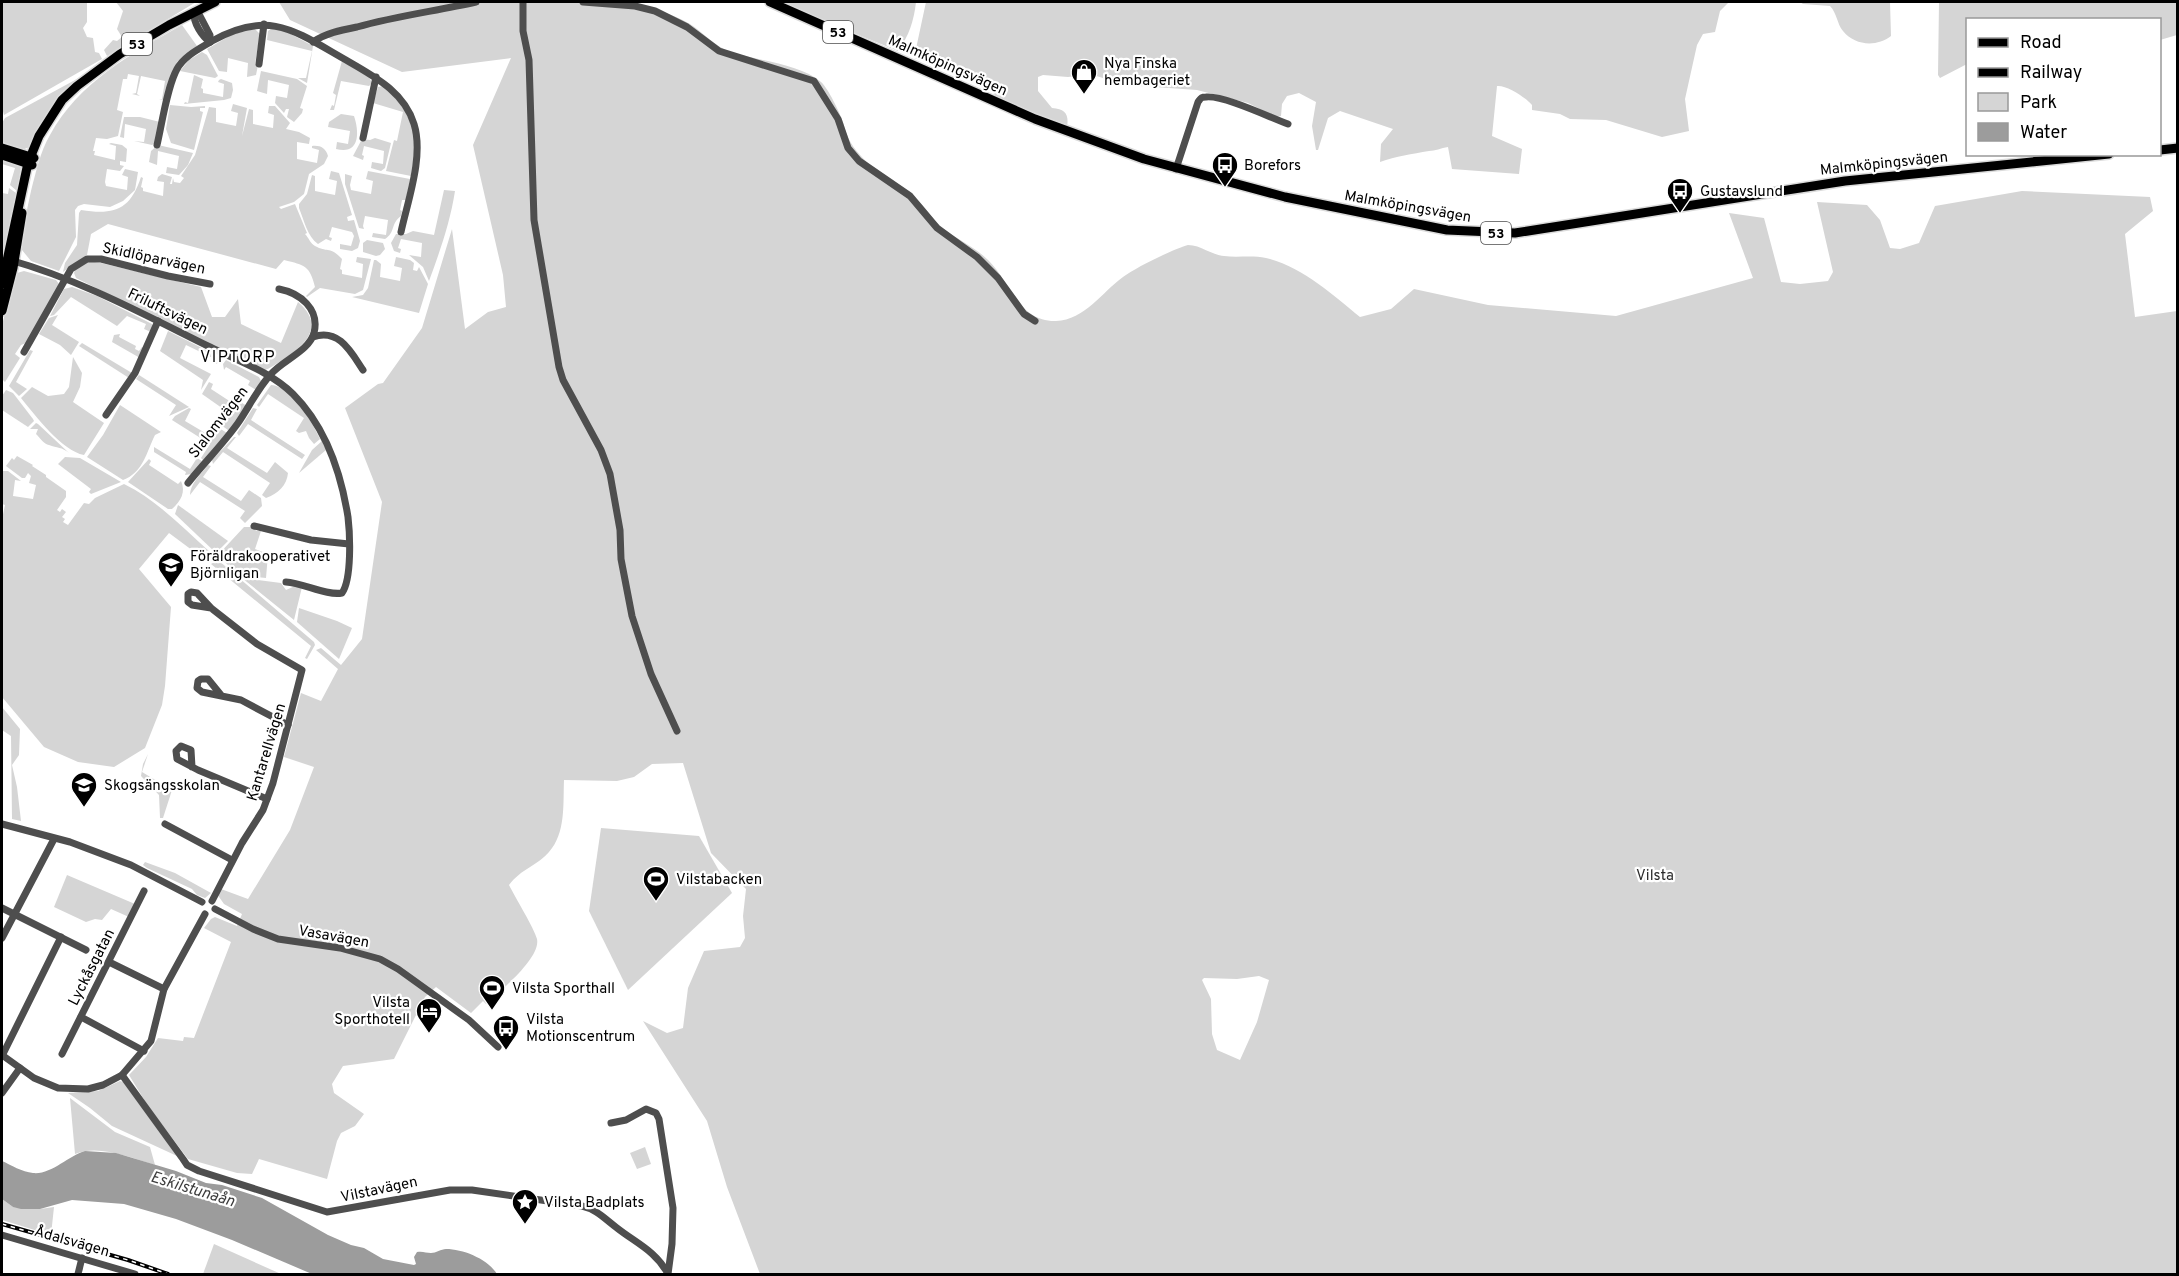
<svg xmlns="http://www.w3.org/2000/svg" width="2179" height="1276" font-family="Overpass,sans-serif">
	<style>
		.green { fill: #d5d5d5; fill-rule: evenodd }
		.water { fill: #9c9c9c }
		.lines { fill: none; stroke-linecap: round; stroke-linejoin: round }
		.major-casing { stroke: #dbdbdb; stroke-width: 12 }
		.minor { stroke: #4e4e4e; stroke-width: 7 }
		.major { stroke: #000; stroke-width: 9 }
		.rail-casing { stroke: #000; stroke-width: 4 }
		.rail { stroke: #fff; stroke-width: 1.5; stroke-dasharray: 4.5; stroke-linecap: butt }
		.labels { text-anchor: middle; stroke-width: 4.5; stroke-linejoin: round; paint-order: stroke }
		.shield { fill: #fff; stroke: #4c4c4c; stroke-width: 1.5 }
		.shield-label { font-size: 14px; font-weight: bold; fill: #000 }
		.poi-label { font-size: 15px; fill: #000; stroke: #fff; text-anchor: start }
		.street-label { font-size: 15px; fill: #000; stroke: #fff }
		.park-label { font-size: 15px; fill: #2c2c2c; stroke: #fff }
		.neighbourhood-label { font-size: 16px; letter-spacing: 1.5px; fill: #000; stroke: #fff }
		.water-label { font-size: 16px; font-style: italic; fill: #3d3d3d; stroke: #fff }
	</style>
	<rect width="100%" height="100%" fill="#fff"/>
	<g class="green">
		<path d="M2,2H87V22L83,28L87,37L93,38L95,52L99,53L102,59L4,115L2,108Z"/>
		<path d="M116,2H196L107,56L104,50L113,40L117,41L122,37L117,29L123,11Z"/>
		<path d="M279,2H627L626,3C649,7 669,12 690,24C704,33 715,47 731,52C758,61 800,64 821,82C828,88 840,113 843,122C845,129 847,137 851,143C865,166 891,180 913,196C925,205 932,220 944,229C958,240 975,247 988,260C1010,281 1018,322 1056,321C1085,320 1102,292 1123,277C1135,268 1173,249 1188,245C1201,245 1211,255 1224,256C1237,258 1252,255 1266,258C1301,266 1333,295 1360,317L1391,309L1414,289L1488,305L1616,316L1753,278L1729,213L1764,218L1781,282L1800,284L1828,281L1833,272L1817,202L1867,205L1880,220L1890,248L1900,249L1919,243L1935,206L2022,191L2150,197L2153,211L2125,234L2135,317L2177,311V1274H760L727,1187L707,1121L643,1021L667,1033L683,1028L688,988L704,951L740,947L745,938L743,916L746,889L711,853L683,763L652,764L634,777L617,781L564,780C563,804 566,833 549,852C538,865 521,869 509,885C515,897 534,928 537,939C541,958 499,992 486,1004L483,1001L471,1013L436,987L425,997L394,1059L343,1066L332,1084L334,1093L364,1114L355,1126L341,1133L337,1141L327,1179L259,1159L252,1174L237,1173L188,1159L148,1106L129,1075L146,1057L158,1038L183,1041L184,1037L194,1038L231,942L204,928L211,919L215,917L237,926L242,914L224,904L217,894L221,889L248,899L290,830L314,767L284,757L301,693L321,701L338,669L316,650L321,648L341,665L362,639L382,502L345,408L378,384L383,383L422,328L452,229L465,329L488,312L506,307L503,275L473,145L511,58L402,72L290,20ZM1259,976L1269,980L1257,1022L1240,1060L1217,1050L1212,1034L1211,999L1202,980L1204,978L1237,979Z"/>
		<path d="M778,2H916C914,20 909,36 898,51Z"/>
		<path d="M926,2H1729L1720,11L1715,32L1703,34L1697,45L1685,99L1689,131L1662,137L1606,120L1570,119L1560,114L1532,110V105C1525,97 1507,85 1497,86L1492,136L1522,149L1519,174L1452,169L1448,147C1441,148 1435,151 1429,151C1412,154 1396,156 1380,162L1381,144L1393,129L1340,111L1328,118L1318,150H1316L1312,126L1316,102L1299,93L1287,96L1282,104L1281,116L1276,117L1248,103L1197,90L1126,85L1090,74L1068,77L1043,75L1038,77V91L1052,108C1066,109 1069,115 1067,127L998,101L990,87L980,81L940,62L929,63L914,58Z"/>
		<path d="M1800,2H1890L1891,36C1877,47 1855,46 1843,31C1837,24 1837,13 1830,6L1803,4Z"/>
		<path d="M1939,2H2177V35L2160,40V20H1968L1967,64L1940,78L1938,75Z"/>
		<path d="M182,25L197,46L177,62L164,100L159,99H162L165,81L141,76L137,94L140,96L132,94L136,93L139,76L128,74L127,79H123L117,110L123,112L118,136L107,139L96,138L93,151H95L94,155L115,160L116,146L109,144L111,143L122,145L127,149L126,162L120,161V165L124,166L120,171L107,169L105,182L106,186L127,190L128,177L122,175L125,169L138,172L135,190L123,201L110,207L84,204L78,206L75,210L76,237L59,271L31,261L22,250C22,231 27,210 31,191C36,172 40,152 50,135C78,83 132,53 182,25Z"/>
		<path d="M272,28L287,32L313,46L307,83L298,78H306L312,51L267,40L268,31Z"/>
		<path d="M255,29L260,34L255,64L258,65L256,75L247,77L248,63L228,58L227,72L219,71L207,49L233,34Z"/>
		<path d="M202,52L207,55L218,76L215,78L180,71L189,60Z"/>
		<path d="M342,61L369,77L372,83L369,86L341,81L334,110H330L332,105L334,106L336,95L333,93Z"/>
		<path d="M261,71L297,79L307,86L300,108L303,109L302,113L294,122L287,117L289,109H286L284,113L275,103L276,96L287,98L289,85L268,80L267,94L257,91Z"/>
		<path d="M88,73L32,146L22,150L2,145V123L5,118Z"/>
		<path d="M194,75L203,79L201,88L203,89V93L223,97L224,84L218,82L219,80L221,79L232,83L233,90L231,98L224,100L184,104L185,102L188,103Z"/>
		<path d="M383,86C413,112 420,138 411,176L386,171L394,140L397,141L403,112L373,103L378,87Z"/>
		<path d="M233,104L247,108L242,136L249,109L253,110V124L273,128L274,115L268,113L269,106H275L290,123L286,129L299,132L310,138L309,144L297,142V159L317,163L319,150L312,148V146C320,145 326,148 328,156L324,164L309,174L304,194L294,202L279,207L281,209L295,204L307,233L305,234C309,238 310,243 315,246C328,253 330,246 342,259L340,269L342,270V274L362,278L363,264L356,262L357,257L371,259L363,290L355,294L320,288L307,297L306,296L315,287C310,266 305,265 284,260L276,269L108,224L91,234L87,255L63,272L65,263L77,245L79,213L81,210C113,215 130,211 141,177L143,178L141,187L143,188V191L163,196L164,182L157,181L158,177L162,174L172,177L170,184H172L173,178L174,182L180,183L184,178L181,176L195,155L209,107L216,108V122L236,126L238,113L231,111Z"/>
		<path d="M170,105L191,107L205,106V108H200V111L203,112L194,150L171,143L166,129Z"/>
		<path d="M341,114L354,116C360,134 359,155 336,149L337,142L348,144L350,131L328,127L329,122Z"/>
		<path d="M124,117H140L160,122L155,143L152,145L134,141L144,142L146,129L125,124L124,138L120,137Z"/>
		<path d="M375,138L391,143L385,168L381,171L371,168L372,162L383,164L384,151L364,146L362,155L364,156L363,160L353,156L362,139L370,140Z"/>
		<path d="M158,145L193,153L188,165L179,175L166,173L167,167L177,169L179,156L158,151L157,165L149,162L151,151Z"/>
		<path d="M2,157L17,162L21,167L17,191L10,185L15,168L2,164Z"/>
		<path d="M331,171L339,173L352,215L347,217L348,221L354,220L360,241L358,248L352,251L340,249V244L351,246L354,236L352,232L332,227L329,237L332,238L331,241L326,239L318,244C307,236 304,220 299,208V204L307,194L312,175L315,176V191L335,195L337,181L329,179Z"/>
		<path d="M368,171L410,179L406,200H402L400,210L402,211L401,216C390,224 396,232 385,239L372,237L373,233L386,235L388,220L365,216L363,226L364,229L359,228L345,184V174L352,176L350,185L351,190L371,194L373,181L366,179Z"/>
		<path d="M9,188L16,193V199L2,265V193L8,194Z"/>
		<path d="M444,190L455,191C450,223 440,251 429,281L423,267L409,255L421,257L422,243L401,239L398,248L401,249L400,253L394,251L391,243L396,234H406L413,231L434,235Z"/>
		<path d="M367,240L383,243L385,249L380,255L376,256L363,252V243Z"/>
		<path d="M396,257L410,260L414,263L413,270L417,271L419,267L428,284L419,313L352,297L363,295L368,288L374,260H376L381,264L380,277L400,281L402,268L394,266Z"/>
		<path d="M88,261L101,263L201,287L212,317H225L238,299L241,324L281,343L298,302C325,325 307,344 284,359C277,363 271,368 263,371L76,278L74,273L76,267Z"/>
		<path d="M24,271L56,280L59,284L58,288L26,343L21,345L15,354L20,358L5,382L2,379V325L14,278L17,273Z"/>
		<path d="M72,287L97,296L152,324L153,328L151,332L144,329L146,324L127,316L117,326L71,297L54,315L50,316L64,289Z"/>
		<path d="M58,315L52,325L79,342L71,355L60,345L39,334L49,318Z"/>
		<path d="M168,331L220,357L217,364H213L215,359L186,345L180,358L211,374L201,390L203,380L160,351Z"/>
		<path d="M120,334L119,337L136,346L135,349L139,351L142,347L144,348L140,358L112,342L114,335Z"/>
		<path d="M82,343L132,373L129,378L79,346Z"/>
		<path d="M30,350L33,351L16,382L27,389L19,396L9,386Z"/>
		<path d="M73,357L82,373L80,387L73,402L104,423L84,455C62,451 35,415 21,398L32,387L48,396L64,394L69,387Z"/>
		<path d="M226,360L259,377L261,381L256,390L248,385L250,381L226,367L224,370L223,364Z"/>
		<path d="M139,375L189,407L169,416L176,405L136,379Z"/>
		<path d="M209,382L213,384L211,389L234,404L237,400L247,406L231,429L228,430L221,425L229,413L202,394Z"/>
		<path d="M271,385C292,386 312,422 320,439L314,444L309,438L306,431L299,433L296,431L304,418L268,394L259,407L257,405Z"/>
		<path d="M6,390L13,393L33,419L34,421L28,427L2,410V396Z"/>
		<path d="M120,405L161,432L155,435C147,451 143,473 123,480L87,457L103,435Z"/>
		<path d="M189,408L191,409L185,421L212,437L219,428L227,433L203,460L201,458L210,444L172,420L175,416Z"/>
		<path d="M253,408L257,409L251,420L305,455L302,459L248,424L239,436L237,433Z"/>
		<path d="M36,423L38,424L69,453C62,447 57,448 49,445C44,444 40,438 36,434L38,429H30Z"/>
		<path d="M234,437H236L227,448L267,473L275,462L288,473C287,485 278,494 266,498L262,495L270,483L223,452L213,464L212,460Z"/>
		<path d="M322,441L326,450L299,473L312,450Z"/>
		<path d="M154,447L190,469L197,458L202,461L192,474L185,475L186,472L154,452Z"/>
		<path d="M17,456L33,465L32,466L46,475V477L66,491V497L57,510L60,512L62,509L66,512L62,517L65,519L63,522L68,525L84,503L89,504L95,498L124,484C157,500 183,528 210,552L208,562L169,533L139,569L171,607L165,686L162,705L145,748L114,767L78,762L44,747L2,697V519L5,505L2,504L3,471H8L21,481L15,480L13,496L33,499L36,485L29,483L31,476L28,473L25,478H22L6,466L12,458L14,460Z"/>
		<path d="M65,457L80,458L121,482L91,494L89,492L91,489L58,464Z"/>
		<path d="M149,459L151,461L149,465L178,484L181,481C186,492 181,501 172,509H168L128,482Z"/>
		<path d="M208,465L211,466L203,477L241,501L249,490L261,498L262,506L245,523L240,518L245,511L200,482L190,495C190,484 201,474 208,465Z"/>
		<path d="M178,505L228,541L216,553L175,514Z"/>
		<path d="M244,527H254L256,531H261L255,549L268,554L266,578L238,575L218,555Z"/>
		<path d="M218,560L314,642L315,645L307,659L305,658L311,646L211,564Z"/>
		<path d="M242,578L281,583L286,590L295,586L302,587L294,620Z"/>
		<path d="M299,608L337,621L352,628L339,659L297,622Z"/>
		<path d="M2,707L20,729L19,755L12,765L17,787L21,821L12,819L11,736L2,730Z"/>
		<path d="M148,754L142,772L172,790L163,818H160L159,795L141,776L143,764Z"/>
		<path d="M601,828L699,836L732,893L628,990L589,911Z"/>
		<path d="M145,862L175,873L211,893L205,898L197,895L192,889L147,868L143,865Z"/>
		<path d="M67,875L135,904L129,917L111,909L102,920L95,919L86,922L54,907Z"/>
		<path d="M120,1081L123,1082L177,1156L112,1126L90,1108L68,1093L98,1091Z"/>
		<path d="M70,1098L115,1132L150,1147L155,1165C131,1158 99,1144 75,1154Z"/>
		<path d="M645,1147L651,1164L637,1169L630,1153Z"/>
		<path d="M2,1199L13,1207L40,1209L54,1207L51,1235L2,1220Z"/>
		<path d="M214,1244L281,1274H203Z"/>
	</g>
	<path class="water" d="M85,1151L116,1153L176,1171L206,1183L222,1185L262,1198L328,1235L351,1245L364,1248L383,1259L414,1265L416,1264L414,1257L417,1252C423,1251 426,1253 431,1253C436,1253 441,1249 446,1249C463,1249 488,1259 497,1274H312L232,1240L176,1219L124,1204L72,1200L40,1209H21L13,1207L2,1199V1161C11,1165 22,1172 33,1173C51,1175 68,1156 85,1151Z"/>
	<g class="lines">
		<g class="major-casing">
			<g id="major">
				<path d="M770,2L1035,119L1144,159L1285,197L1447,230L1515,233L1845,181L2109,154"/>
				<path d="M2,148L34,158"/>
				<path d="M2160,150L2178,148"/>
				<path d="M2,155L32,165"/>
				<path d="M2,284L28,163L39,136L62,100L77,86L120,54L169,25L215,2"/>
				<path d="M2,311L13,268L22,213"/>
			</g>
		</g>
		<g class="minor">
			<path d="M523,2V31L529,60L534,220L559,367L563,380L601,450L610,474L620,530L621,559L632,616L651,674L677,731"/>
			<path d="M583,2L635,6L655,11L687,27L719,51L814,81L838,119L848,148L859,161L910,196L937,228L977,257L998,278L1024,314L1035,321"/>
			<path d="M194,12L199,14L210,35V42"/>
			<path d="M194,12C193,23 202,36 210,42"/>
			<path d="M313,42C326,33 342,30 357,27C396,16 436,11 476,2"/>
			<path d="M259,64L264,24"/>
			<path d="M363,138L376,77"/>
			<path d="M157,145C162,124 167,87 177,69C184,56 199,49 212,41C269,9 295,31 346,60C373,76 404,91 414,124C424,156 408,200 401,232"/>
			<path d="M1176,169L1198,102C1201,98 1201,97 1206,97C1223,95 1269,117 1288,124"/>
			<path d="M10,260C81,280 145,315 210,347C238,361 271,372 293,394C325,426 341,473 348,517C350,534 352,579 342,593C327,596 303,583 286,582"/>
			<path d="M313,337C339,328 351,352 363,370"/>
			<path d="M24,352L71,269L87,259H101L168,276L210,284"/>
			<path d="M106,415L135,373L158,321"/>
			<path d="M188,483C204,463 223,444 238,423C249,407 258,388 271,374C283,360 309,351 314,333C320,309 300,293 279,289"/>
			<path d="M254,526L311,540L349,544"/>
			<path d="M211,608L197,593L191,592L188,594V602L192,605L211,608L257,644L302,670L273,783L263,810L242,843L212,901"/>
			<path d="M221,695L208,679H201L198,681L197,688L202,692L241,700L288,725"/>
			<path d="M192,767L191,750L181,746L176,751L177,759L198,770L267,799"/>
			<path d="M2,824L70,842L131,865L202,902"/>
			<path d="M165,824L232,860"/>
			<path d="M2,908L86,950"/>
			<path d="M215,909L253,929L278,939L340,948L380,959L398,969L469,1020L498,1047"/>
			<path d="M2,938L54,839"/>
			<path d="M109,962L164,989"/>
			<path d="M81,1017L144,1051"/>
			<path d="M62,1054L144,891"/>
			<path d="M2,1055L34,1078L58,1088L88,1089L103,1085L122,1075L151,1041L164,989L205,914"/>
			<path d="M2,1056L61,937"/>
			<path d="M122,1075L183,1159L187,1165L199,1171L327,1212L450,1190H472L582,1206C596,1209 605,1219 617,1228C636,1243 656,1251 668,1274"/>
			<path d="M2,1093L20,1068"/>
			<path d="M611,1123L626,1120L646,1109L656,1113L659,1119L673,1208L672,1244L668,1274"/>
			<path d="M2,1235L135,1274"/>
			<path d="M78,1274L82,1258"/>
		</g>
		<use href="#major" class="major"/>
		<g class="rail-casing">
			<path id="rail" d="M2,1224L128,1260L168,1274"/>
		</g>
		<use href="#rail" class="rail"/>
	</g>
	<defs>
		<g id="shop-pin" transform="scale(1.35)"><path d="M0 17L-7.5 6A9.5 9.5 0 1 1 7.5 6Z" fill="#000" stroke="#fff"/><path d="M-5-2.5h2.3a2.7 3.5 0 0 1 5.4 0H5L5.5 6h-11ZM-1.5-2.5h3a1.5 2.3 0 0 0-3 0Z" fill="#fff"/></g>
		<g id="bus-pin" transform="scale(1.35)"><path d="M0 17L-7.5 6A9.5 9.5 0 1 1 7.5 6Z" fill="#000" stroke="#fff"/><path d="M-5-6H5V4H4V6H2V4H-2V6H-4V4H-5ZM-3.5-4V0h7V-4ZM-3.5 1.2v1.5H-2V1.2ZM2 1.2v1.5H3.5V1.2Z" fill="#fff"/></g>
		<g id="school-pin" transform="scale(1.35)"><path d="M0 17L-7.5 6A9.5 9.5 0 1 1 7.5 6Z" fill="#000" stroke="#fff"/><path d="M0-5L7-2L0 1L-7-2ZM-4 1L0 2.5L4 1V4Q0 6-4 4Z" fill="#fff"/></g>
		<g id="stadium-pin" transform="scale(1.35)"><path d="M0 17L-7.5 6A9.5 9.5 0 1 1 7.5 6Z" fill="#000" stroke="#fff"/><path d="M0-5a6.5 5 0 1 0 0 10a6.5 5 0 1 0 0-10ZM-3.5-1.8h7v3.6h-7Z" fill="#fff"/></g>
		<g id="hotel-pin" transform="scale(1.35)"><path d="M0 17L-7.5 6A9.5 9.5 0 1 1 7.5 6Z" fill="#000" stroke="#fff"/><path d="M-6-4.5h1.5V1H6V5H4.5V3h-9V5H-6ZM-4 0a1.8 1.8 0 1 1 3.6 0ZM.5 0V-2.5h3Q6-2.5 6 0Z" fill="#fff"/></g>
		<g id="sight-pin" transform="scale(1.35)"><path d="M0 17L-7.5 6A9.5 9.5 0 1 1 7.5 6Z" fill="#000" stroke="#fff"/><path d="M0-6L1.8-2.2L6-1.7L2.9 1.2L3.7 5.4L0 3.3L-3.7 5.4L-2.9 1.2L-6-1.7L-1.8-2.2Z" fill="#fff"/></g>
	</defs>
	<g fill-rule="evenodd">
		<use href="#shop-pin" x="1084" y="72"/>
		<use href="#bus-pin" x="1225" y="165"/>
		<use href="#bus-pin" x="1680" y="191"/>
		<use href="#school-pin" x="171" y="565"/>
		<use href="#school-pin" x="84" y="785"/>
		<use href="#stadium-pin" x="656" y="879"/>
		<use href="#stadium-pin" x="492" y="988"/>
		<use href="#hotel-pin" x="429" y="1011"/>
		<use href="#bus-pin" x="506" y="1028"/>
		<use href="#sight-pin" x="525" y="1202"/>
	</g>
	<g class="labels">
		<g class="shield">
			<rect x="823" y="21" width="30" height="22" rx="4.5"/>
			<rect x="122" y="33" width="30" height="22" rx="4.5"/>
			<rect x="1481" y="222" width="30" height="22" rx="4.5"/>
		</g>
		<g class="shield-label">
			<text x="838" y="37">53</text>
			<text x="137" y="49">53</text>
			<text x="1496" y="238">53</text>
		</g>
		<g class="poi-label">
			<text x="1104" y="68">Nya Finska<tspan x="1104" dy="17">hembageriet</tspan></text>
			<text x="1244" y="170">Borefors</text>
			<text x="1700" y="196">Gustavslund</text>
			<text x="190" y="561">Föräldrakooperativet<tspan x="190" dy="17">Björnligan</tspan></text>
			<text x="104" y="790">Skogsängsskolan</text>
			<text x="676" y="884">Vilstabacken</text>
			<text x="512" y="993">Vilsta Sporthall</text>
			<text x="410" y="1007" text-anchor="end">Vilsta<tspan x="410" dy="17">Sporthotell</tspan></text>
			<text x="526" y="1024">Vilsta<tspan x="526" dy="17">Motionscentrum</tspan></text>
			<text x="544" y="1207">Vilsta Badplats</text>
		</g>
		<g class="street-label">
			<text transform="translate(948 65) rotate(24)" y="5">Malmköpingsvägen</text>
			<text transform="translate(1884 163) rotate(-6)" y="5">Malmköpingsvägen</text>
			<text transform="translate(1408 206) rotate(10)" y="5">Malmköpingsvägen</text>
			<text transform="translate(154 258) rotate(12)" y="5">Skidlöparvägen</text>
			<text transform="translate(168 311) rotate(26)" y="5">Friluftsvägen</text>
			<text transform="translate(218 422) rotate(-52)" y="5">Slalomvägen</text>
			<text transform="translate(266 752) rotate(-73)" y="5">Kantarellvägen</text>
			<text transform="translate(334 936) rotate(10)" y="5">Vasavägen</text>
			<text transform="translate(91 967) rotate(-63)" y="5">Lyckåsgatan</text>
			<text transform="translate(379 1189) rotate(-12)" y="5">Vilstavägen</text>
			<text transform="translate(72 1241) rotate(16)" y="5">Ådalsvägen</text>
		</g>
		<g class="park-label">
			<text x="1655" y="880">Vilsta</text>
		</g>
		<g class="neighbourhood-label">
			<text x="238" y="362">VIPTORP</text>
		</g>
		<g class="water-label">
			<text transform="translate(193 1188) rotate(17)" y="6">Eskilstunaån</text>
		</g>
	</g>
	<rect width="2179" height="1276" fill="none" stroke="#000000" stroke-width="6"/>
	<rect x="1966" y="18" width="195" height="138" fill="#ffffff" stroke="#999999" stroke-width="1.5"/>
	<rect x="1978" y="38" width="30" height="9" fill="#000000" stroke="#999999" stroke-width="1.5"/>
	<text x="2020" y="48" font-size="18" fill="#000000">Road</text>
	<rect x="1978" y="68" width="30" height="9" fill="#000000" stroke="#999999" stroke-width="1.5"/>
	<text x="2020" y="78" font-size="18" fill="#000000">Railway</text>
	<rect x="1978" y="93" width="30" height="18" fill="#d5d5d5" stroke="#999999" stroke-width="1.5"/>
	<text x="2020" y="108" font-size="18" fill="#000000">Park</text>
	<rect x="1978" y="123" width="30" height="18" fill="#9c9c9c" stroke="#999999" stroke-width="1.5"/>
	<text x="2020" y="138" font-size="18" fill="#000000">Water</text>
</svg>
